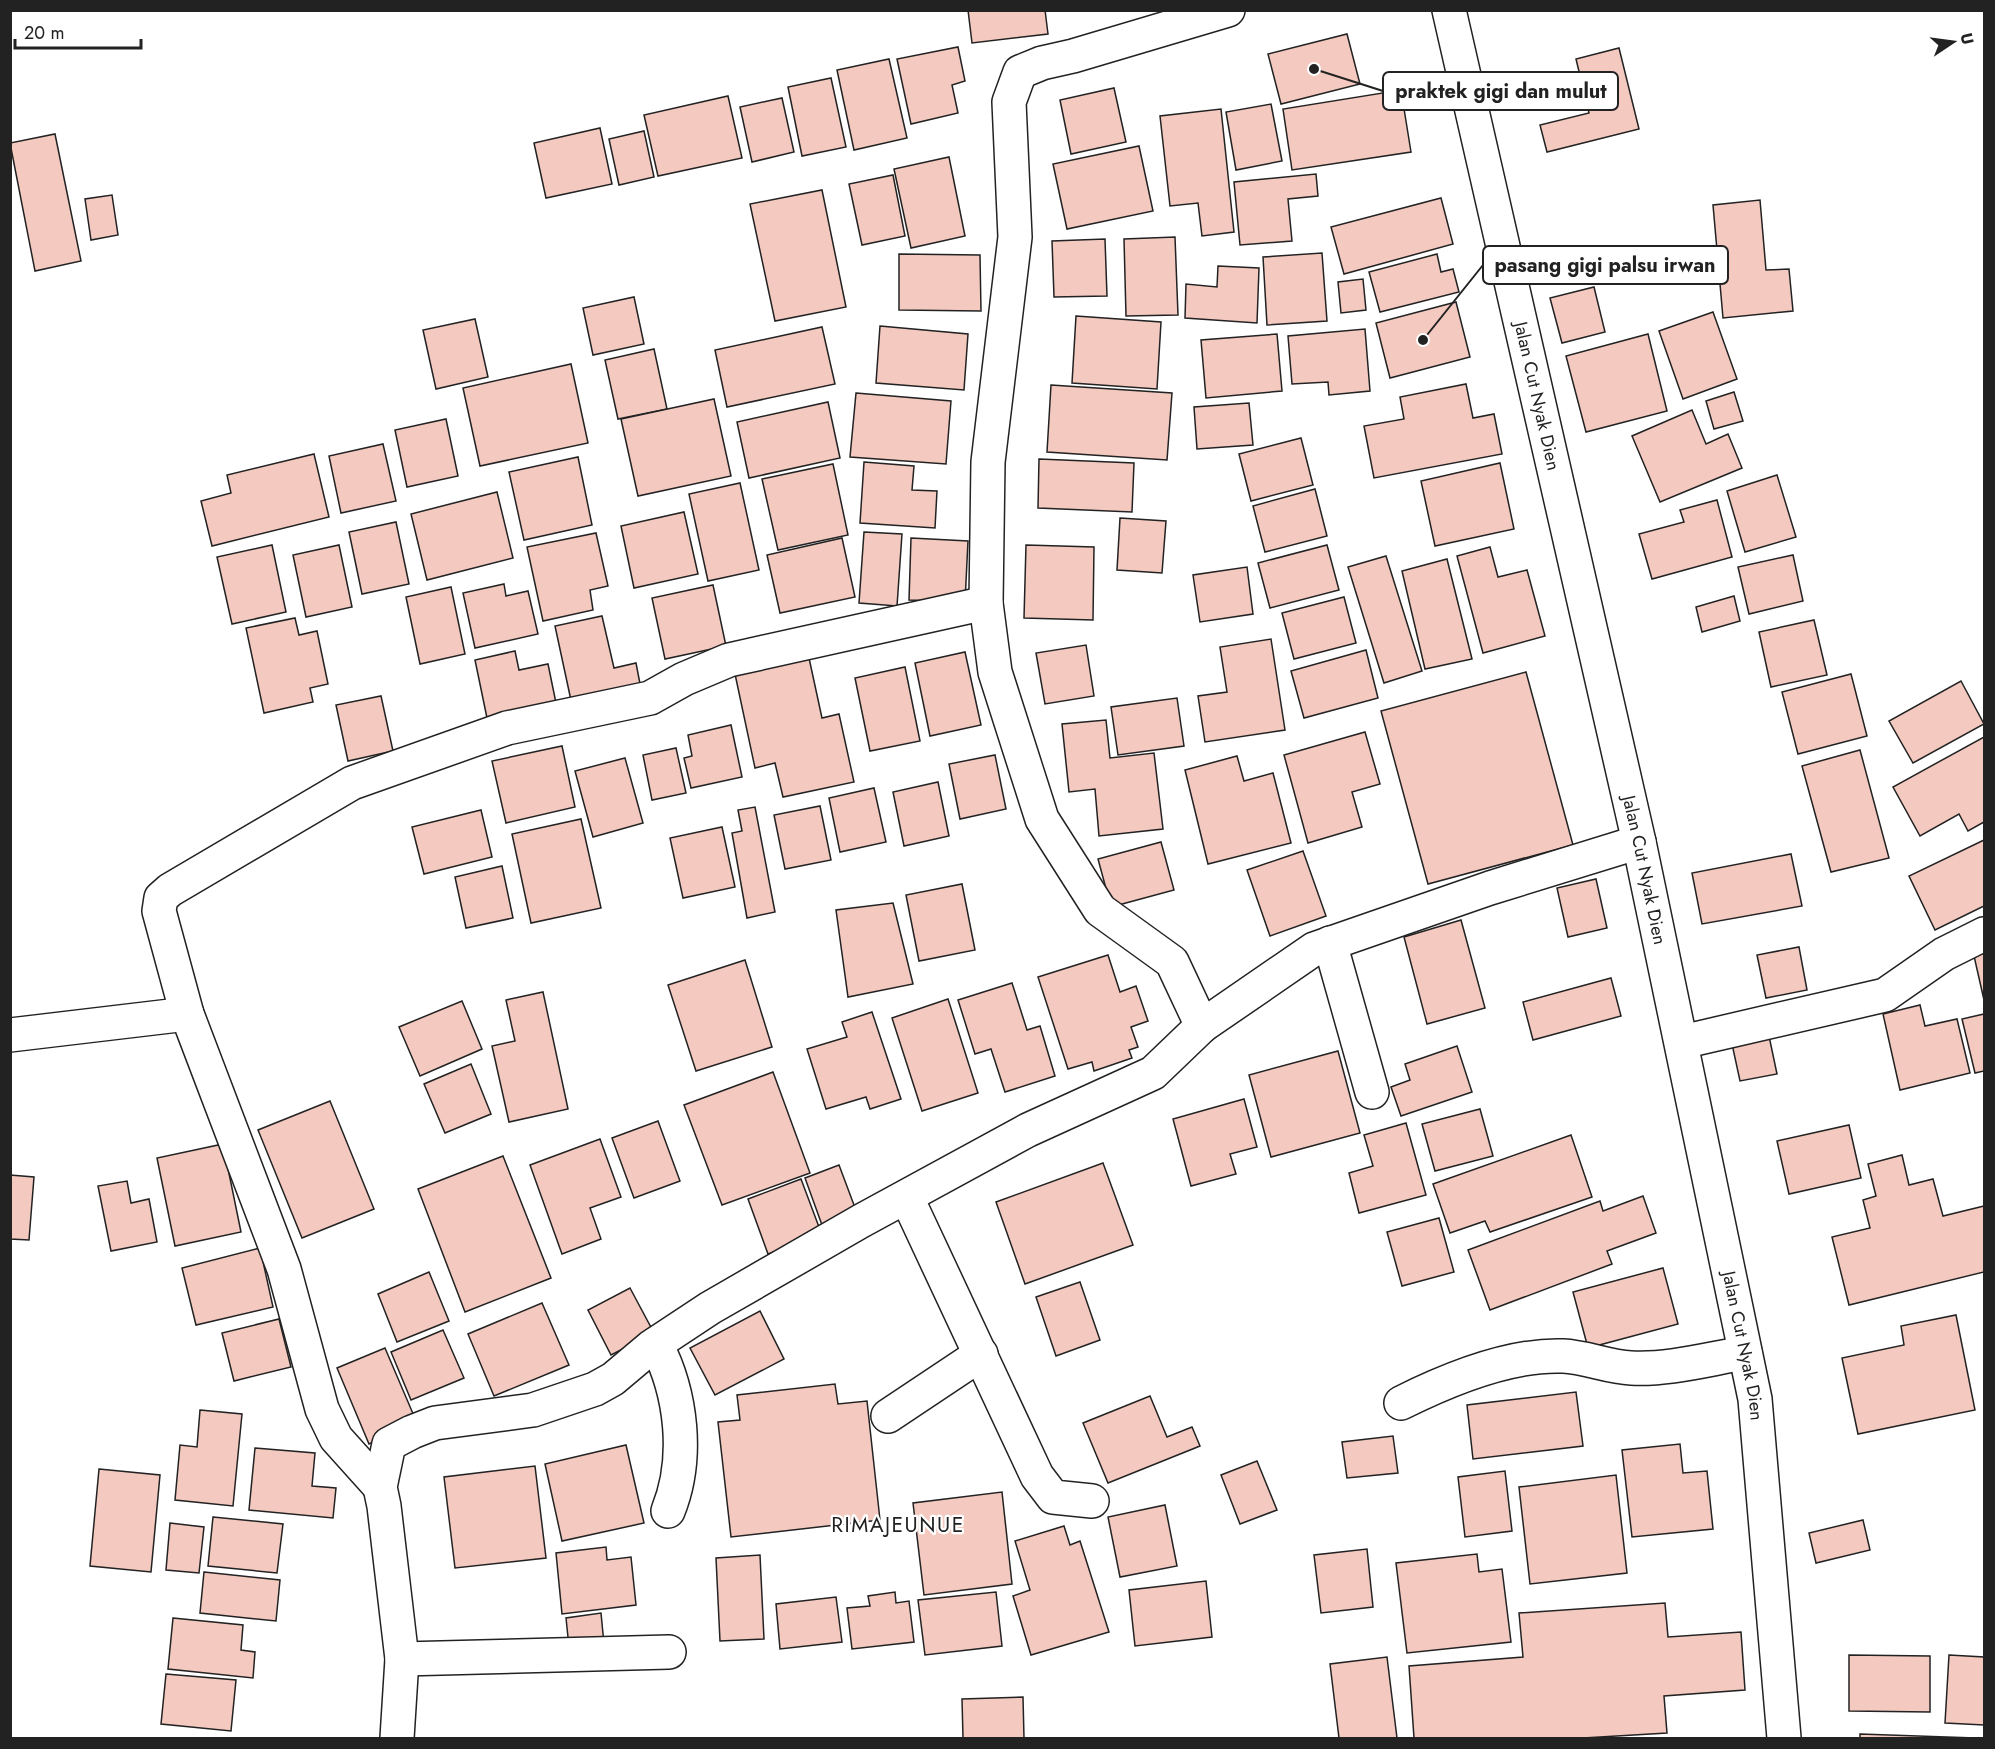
<svg xmlns="http://www.w3.org/2000/svg" width="1995" height="1749" font-family="Jost,sans-serif">
	<style>
		.building { fill: #f3c9c0; stroke: #222; stroke-width: 1.5 }
		.lines { fill: none; stroke-linecap: round; stroke-linejoin: round }
		.minor-casing { stroke: #222; stroke-width: 36 }
		.highway-casing { stroke: #222; stroke-width: 36 }
		.minor { stroke: #fff; stroke-width: 33 }
		.highway { stroke: #fff; stroke-width: 33 }
		.labels { text-anchor: middle; stroke-width: 4.5; stroke-linejoin: round; paint-order: stroke }
		.street-label { font-size: 18px; fill: #222; stroke: #fff }
		.quarter-label { font-size: 21px; letter-spacing: 1.5px; fill: #222; stroke: #fff }
		.leader { fill: none; stroke: #222; stroke-width: 2 }
		.callout-dot { fill: #222; stroke: #fff; stroke-width: 2 }
		.callout { fill: #fff; stroke: #222; stroke-width: 2 }
		.callout-label { font-size: 20px; text-anchor: middle; font-weight: bold; fill: #222 }
	</style>
	<rect width="100%" height="100%" fill="#fff"/>
	<g class="building">
		<path d="M968,10H1045L1048,34L972,43Z"/>
		<path d="M1347,34L1360,84L1281,104L1268,54Z"/>
		<path d="M958,47L965,81L952,85L958,113L911,124L897,59Z"/>
		<path d="M1619,48L1639,129L1547,152L1540,125L1589,113L1576,59Z"/>
		<path d="M889,59L907,138L854,150L837,70Z"/>
		<path d="M831,78L846,147L802,156L788,87Z"/>
		<path d="M1114,88L1126,142L1071,154L1060,100Z"/>
		<path d="M1401,90L1411,152L1292,170L1283,109Z"/>
		<path d="M728,96L742,158L658,176L644,115Z"/>
		<path d="M782,98L794,152L752,162L740,107Z"/>
		<path d="M1271,104L1282,161L1236,170L1226,112Z"/>
		<path d="M1221,109L1234,232L1202,236L1198,203L1170,206L1160,116Z"/>
		<path d="M600,128L612,184L546,198L534,143Z"/>
		<path d="M644,131L654,177L619,185L609,139Z"/>
		<path d="M55,134L81,261L35,271L10,143Z"/>
		<path d="M1139,146L1153,211L1067,229L1053,164Z"/>
		<path d="M949,157L965,236L911,248L894,169Z"/>
		<path d="M1316,174L1318,196L1288,199L1292,241L1240,245L1234,182Z"/>
		<path d="M893,175L905,236L862,245L849,184Z"/>
		<path d="M822,190L846,307L775,321L750,204Z"/>
		<path d="M112,195L118,235L91,240L85,199Z"/>
		<path d="M1441,198L1453,244L1344,274L1331,227Z"/>
		<path d="M1760,200L1766,270L1789,269L1793,311L1723,318L1713,205Z"/>
		<path d="M1175,237L1178,315L1126,316L1124,239Z"/>
		<path d="M1105,239L1107,296L1054,297L1052,241Z"/>
		<path d="M1322,253L1327,321L1267,325L1263,257Z"/>
		<path d="M899,254L980,255L981,311L899,310Z"/>
		<path d="M1437,254L1441,272L1453,269L1459,292L1380,312L1369,272Z"/>
		<path d="M1218,266L1259,268L1257,323L1185,318L1186,284L1217,287Z"/>
		<path d="M1363,279L1366,310L1341,313L1338,282Z"/>
		<path d="M1594,287L1605,332L1562,343L1550,298Z"/>
		<path d="M634,297L644,344L593,355L583,308Z"/>
		<path d="M1456,302L1470,357L1390,378L1376,323Z"/>
		<path d="M1713,312L1737,379L1683,399L1659,331Z"/>
		<path d="M1076,316L1161,322L1157,389L1072,383Z"/>
		<path d="M475,319L488,377L436,389L423,330Z"/>
		<path d="M880,326L968,334L964,390L876,383Z"/>
		<path d="M822,327L835,384L727,407L715,350Z"/>
		<path d="M1365,329L1370,391L1329,395L1328,382L1292,384L1288,336Z"/>
		<path d="M1277,334L1282,391L1206,398L1201,340Z"/>
		<path d="M1648,334L1667,411L1586,432L1566,356Z"/>
		<path d="M654,349L667,409L618,419L605,360Z"/>
		<path d="M571,364L588,443L480,466L463,388Z"/>
		<path d="M1466,384L1473,418L1494,414L1502,454L1374,478L1364,426L1404,419L1400,397Z"/>
		<path d="M1051,385L1172,393L1167,460L1047,452Z"/>
		<path d="M1734,392L1743,421L1714,429L1706,401Z"/>
		<path d="M856,393L951,401L946,464L850,457Z"/>
		<path d="M714,399L731,476L638,496L621,419Z"/>
		<path d="M828,402L840,458L749,478L737,422Z"/>
		<path d="M1249,403L1253,445L1197,449L1194,407Z"/>
		<path d="M1692,410L1706,444L1728,434L1742,468L1660,502L1632,436Z"/>
		<path d="M446,419L458,476L407,487L395,430Z"/>
		<path d="M1301,438L1313,485L1251,501L1239,454Z"/>
		<path d="M383,444L396,501L341,513L329,456Z"/>
		<path d="M314,454L329,517L212,546L201,501L231,493L227,475Z"/>
		<path d="M578,457L592,525L524,540L509,472Z"/>
		<path d="M1039,459L1134,463L1132,512L1038,508Z"/>
		<path d="M864,462L914,466L912,490L937,491L935,528L860,523Z"/>
		<path d="M1500,463L1514,529L1435,546L1421,481Z"/>
		<path d="M833,464L848,535L778,550L762,479Z"/>
		<path d="M1777,475L1796,537L1745,552L1727,491Z"/>
		<path d="M740,483L759,570L708,581L689,494Z"/>
		<path d="M1315,489L1327,536L1265,552L1253,506Z"/>
		<path d="M497,492L513,558L427,580L411,514Z"/>
		<path d="M1717,500L1732,557L1652,579L1639,534L1684,522L1680,510Z"/>
		<path d="M684,512L698,574L634,588L621,526Z"/>
		<path d="M1120,518L1166,521L1162,573L1117,570Z"/>
		<path d="M396,522L409,584L362,594L349,532Z"/>
		<path d="M864,532L902,534L897,606L859,603Z"/>
		<path d="M596,533L608,586L590,590L593,610L543,621L527,547Z"/>
		<path d="M842,538L855,597L780,613L767,555Z"/>
		<path d="M911,538L968,541L965,602L909,600Z"/>
		<path d="M272,545L286,612L232,624L217,557Z"/>
		<path d="M339,545L352,607L306,617L293,555Z"/>
		<path d="M1026,545L1094,547L1093,620L1024,618Z"/>
		<path d="M1327,545L1339,590L1270,608L1258,563Z"/>
		<path d="M1490,547L1498,577L1527,570L1545,636L1483,653L1457,556Z"/>
		<path d="M1793,555L1803,601L1749,614L1738,567Z"/>
		<path d="M1386,556L1422,671L1384,683L1348,567Z"/>
		<path d="M1447,559L1472,659L1425,669L1402,571Z"/>
		<path d="M1247,567L1253,614L1200,622L1193,575Z"/>
		<path d="M504,584L506,596L528,591L538,634L475,648L463,593Z"/>
		<path d="M713,585L726,646L665,659L652,598Z"/>
		<path d="M451,587L465,654L420,664L406,597Z"/>
		<path d="M1734,596L1740,621L1702,632L1696,607Z"/>
		<path d="M1344,597L1356,643L1294,659L1282,613Z"/>
		<path d="M602,616L614,668L636,663L641,689L572,705L555,626Z"/>
		<path d="M295,618L299,635L317,631L328,684L310,688L313,702L264,713L246,628Z"/>
		<path d="M1814,620L1827,675L1771,687L1759,632Z"/>
		<path d="M1271,639L1285,730L1205,742L1198,696L1227,692L1220,647Z"/>
		<path d="M1086,645L1094,696L1045,704L1036,653Z"/>
		<path d="M1366,650L1378,698L1304,718L1291,671Z"/>
		<path d="M515,651L519,670L548,664L556,703L487,718L475,660Z"/>
		<path d="M965,652L981,725L930,736L915,663Z"/>
		<path d="M809,658L822,718L839,714L854,782L783,797L775,763L755,768L735,674Z"/>
		<path d="M905,667L920,741L870,751L855,678Z"/>
		<path d="M1526,672L1573,845L1428,884L1381,711Z"/>
		<path d="M1851,674L1867,736L1798,754L1782,692Z"/>
		<path d="M1961,681L1984,724L1913,763L1889,721Z"/>
		<path d="M381,696L393,751L348,761L336,705Z"/>
		<path d="M1177,698L1184,746L1118,755L1111,707Z"/>
		<path d="M1106,720L1110,758L1154,753L1163,829L1099,836L1095,789L1069,792L1062,724Z"/>
		<path d="M731,725L742,777L691,788L684,758L692,756L688,735Z"/>
		<path d="M1365,732L1380,784L1352,792L1362,827L1308,843L1284,755Z"/>
		<path d="M1984,737V822L1968,831L1959,814L1920,836L1893,787Z"/>
		<path d="M562,746L575,807L506,823L492,761Z"/>
		<path d="M676,748L686,793L652,800L643,755Z"/>
		<path d="M1860,750L1889,858L1831,872L1802,766Z"/>
		<path d="M995,755L1006,809L960,819L949,764Z"/>
		<path d="M1237,756L1244,781L1273,773L1291,843L1208,864L1185,770Z"/>
		<path d="M625,758L643,823L593,837L575,771Z"/>
		<path d="M938,782L949,836L904,846L893,792Z"/>
		<path d="M874,788L886,842L840,852L829,798Z"/>
		<path d="M820,806L831,860L785,869L774,815Z"/>
		<path d="M755,807L775,912L747,918L732,833L742,831L738,810Z"/>
		<path d="M481,810L492,857L424,874L412,827Z"/>
		<path d="M581,819L601,908L531,923L512,834Z"/>
		<path d="M722,827L735,887L683,898L670,838Z"/>
		<path d="M1984,840V906L1935,930L1909,876Z"/>
		<path d="M1161,842L1174,890L1111,907L1098,859Z"/>
		<path d="M1303,851L1326,916L1270,936L1247,870Z"/>
		<path d="M1791,854L1802,906L1702,924L1692,873Z"/>
		<path d="M502,866L513,918L466,928L455,877Z"/>
		<path d="M1596,879L1607,928L1568,937L1557,888Z"/>
		<path d="M962,884L975,950L919,961L906,895Z"/>
		<path d="M893,903L913,984L848,997L836,910Z"/>
		<path d="M1461,920L1485,1008L1427,1024L1404,937Z"/>
		<path d="M1799,947L1807,990L1766,998L1757,955Z"/>
		<path d="M1984,953V1000L1974,956Z"/>
		<path d="M1108,955L1120,992L1136,986L1148,1021L1131,1027L1138,1047L1129,1050L1132,1058L1094,1071L1092,1062L1068,1069L1038,977Z"/>
		<path d="M745,960L772,1047L696,1071L668,985Z"/>
		<path d="M1611,978L1621,1016L1533,1040L1523,1002Z"/>
		<path d="M1012,983L1027,1030L1040,1026L1055,1076L1005,1092L991,1049L975,1054L958,1000Z"/>
		<path d="M543,992L568,1109L509,1122L492,1046L515,1041L506,1000Z"/>
		<path d="M948,999L978,1093L922,1111L892,1018Z"/>
		<path d="M462,1001L482,1049L420,1076L399,1027Z"/>
		<path d="M1920,1005L1925,1026L1957,1019L1970,1073L1900,1090L1883,1014Z"/>
		<path d="M872,1012L901,1099L870,1109L866,1097L826,1109L807,1049L847,1037L842,1022Z"/>
		<path d="M1984,1014V1071L1975,1073L1962,1019Z"/>
		<path d="M1769,1036L1777,1074L1740,1081L1732,1044Z"/>
		<path d="M1457,1046L1472,1092L1401,1116L1391,1087L1410,1080L1405,1064Z"/>
		<path d="M1338,1051L1360,1133L1271,1157L1249,1075Z"/>
		<path d="M471,1064L491,1114L445,1133L424,1084Z"/>
		<path d="M773,1072L810,1173L722,1205L684,1105Z"/>
		<path d="M1244,1099L1257,1147L1230,1154L1236,1174L1191,1186L1173,1119Z"/>
		<path d="M330,1101L374,1209L302,1238L258,1130Z"/>
		<path d="M1480,1109L1493,1156L1435,1171L1422,1124Z"/>
		<path d="M658,1121L680,1181L634,1198L612,1138Z"/>
		<path d="M1406,1123L1426,1195L1359,1213L1349,1173L1373,1166L1364,1135Z"/>
		<path d="M1849,1125L1861,1178L1789,1194L1777,1141Z"/>
		<path d="M1571,1135L1592,1197L1490,1232L1485,1221L1450,1233L1433,1184Z"/>
		<path d="M600,1139L621,1197L590,1208L601,1239L562,1254L530,1165Z"/>
		<path d="M223,1144L241,1232L175,1246L157,1158Z"/>
		<path d="M1902,1155L1909,1185L1933,1179L1943,1216L1984,1206V1272L1849,1305L1832,1237L1870,1228L1863,1200L1876,1196L1868,1164Z"/>
		<path d="M503,1156L551,1278L465,1312L418,1189Z"/>
		<path d="M1103,1163L1133,1245L1025,1284L996,1202Z"/>
		<path d="M839,1165L857,1213L822,1225L805,1178Z"/>
		<path d="M10,1175L34,1177L29,1240L10,1239Z"/>
		<path d="M801,1179L822,1235L768,1254L748,1199Z"/>
		<path d="M127,1181L131,1203L149,1199L157,1242L111,1251L98,1186Z"/>
		<path d="M1643,1196L1656,1233L1607,1251L1612,1264L1490,1310L1468,1250L1600,1201L1603,1211Z"/>
		<path d="M1439,1218L1454,1272L1402,1286L1387,1232Z"/>
		<path d="M260,1248L273,1307L196,1325L182,1268Z"/>
		<path d="M1663,1268L1678,1324L1588,1348L1573,1292Z"/>
		<path d="M429,1272L449,1321L397,1342L378,1294Z"/>
		<path d="M1080,1282L1100,1340L1056,1356L1036,1297Z"/>
		<path d="M630,1288L654,1333L611,1355L588,1310Z"/>
		<path d="M542,1303L569,1365L494,1396L468,1334Z"/>
		<path d="M760,1311L784,1359L715,1395L690,1348Z"/>
		<path d="M1956,1315L1975,1410L1858,1434L1842,1358L1904,1345L1901,1326Z"/>
		<path d="M279,1319L291,1367L234,1381L222,1333Z"/>
		<path d="M443,1330L464,1378L411,1400L391,1352Z"/>
		<path d="M385,1348L417,1423L369,1444L337,1368Z"/>
		<path d="M835,1384L838,1404L867,1401L880,1520L731,1537L718,1422L740,1420L737,1395Z"/>
		<path d="M1576,1392L1583,1446L1473,1459L1467,1405Z"/>
		<path d="M1150,1396L1167,1437L1192,1427L1200,1446L1108,1483L1083,1423Z"/>
		<path d="M200,1410L242,1414L233,1506L175,1500L180,1445L197,1447Z"/>
		<path d="M1393,1436L1398,1473L1347,1478L1342,1442Z"/>
		<path d="M1680,1444L1683,1473L1707,1471L1713,1529L1632,1537L1622,1450Z"/>
		<path d="M626,1445L644,1523L562,1541L545,1464Z"/>
		<path d="M255,1448L315,1453L312,1486L336,1488L333,1518L249,1510Z"/>
		<path d="M1257,1461L1277,1510L1240,1524L1221,1475Z"/>
		<path d="M535,1466L546,1558L455,1568L444,1477Z"/>
		<path d="M99,1469L160,1475L151,1572L90,1566Z"/>
		<path d="M1505,1471L1512,1531L1465,1537L1458,1477Z"/>
		<path d="M1616,1475L1627,1573L1530,1584L1519,1487Z"/>
		<path d="M1002,1492L1012,1584L924,1595L913,1503Z"/>
		<path d="M1165,1505L1177,1566L1120,1577L1108,1517Z"/>
		<path d="M213,1517L283,1524L277,1573L208,1566Z"/>
		<path d="M1863,1520L1870,1550L1816,1563L1809,1533Z"/>
		<path d="M170,1523L204,1527L199,1573L166,1570Z"/>
		<path d="M1064,1526L1070,1545L1080,1541L1109,1632L1031,1655L1013,1596L1030,1590L1015,1541Z"/>
		<path d="M606,1547L607,1560L631,1557L636,1605L562,1614L556,1553Z"/>
		<path d="M1367,1549L1373,1607L1321,1613L1314,1555Z"/>
		<path d="M1477,1554L1479,1572L1502,1569L1511,1642L1407,1653L1396,1563Z"/>
		<path d="M760,1555L764,1639L720,1641L716,1558Z"/>
		<path d="M204,1572L280,1580L276,1621L200,1613Z"/>
		<path d="M1206,1581L1212,1637L1135,1646L1129,1590Z"/>
		<path d="M895,1592L896,1603L909,1601L914,1642L852,1649L847,1608L870,1606L868,1596Z"/>
		<path d="M996,1592L1002,1646L925,1655L918,1600Z"/>
		<path d="M836,1597L842,1642L780,1649L776,1604Z"/>
		<path d="M1665,1603L1668,1637L1741,1632L1745,1690L1664,1696L1667,1733L1583,1738H1414L1409,1666L1523,1657L1519,1613Z"/>
		<path d="M601,1613L604,1644L569,1647L566,1618Z"/>
		<path d="M173,1618L243,1625L241,1650L255,1652L253,1678L168,1669Z"/>
		<path d="M1849,1655L1930,1656V1712L1849,1711Z"/>
		<path d="M1949,1655L1984,1657V1725L1945,1723Z"/>
		<path d="M1387,1657L1397,1738H1339L1330,1664Z"/>
		<path d="M166,1674L236,1680L231,1731L161,1724Z"/>
		<path d="M1023,1697L1024,1738H963L962,1699Z"/>
		<path d="M1860,1734L1976,1738H1860Z"/>
	</g>
	<g class="lines">
		<g class="minor-casing">
			<g id="minor">
				<path d="M1330,943L1372,1092"/>
				<path d="M1202,1026L1172,962L1100,910L1042,819L995,672L986,603L988,462L1015,237L1009,102L1020,72L1042,63L1073,56L1228,10"/>
				<path d="M10,1035L187,1014"/>
				<path d="M1682,1042L1885,995L1944,954L1984,934"/>
				<path d="M907,1198L1037,1476L1053,1497L1092,1501"/>
				<path d="M656,1344C682,1394 689,1459 668,1511"/>
				<path d="M1401,1403C1447,1380 1511,1354 1563,1356C1586,1357 1608,1367 1631,1368C1669,1370 1708,1359 1745,1353"/>
				<path d="M888,1416L981,1354"/>
				<path d="M380,1487L336,1438L322,1409L284,1269L187,1014L159,911L161,898L170,890L352,783L507,728L650,698L684,679L729,660L986,603"/>
				<path d="M402,1659L669,1652"/>
				<path d="M397,1738L402,1659L384,1506L380,1487L389,1444L412,1432L435,1423L533,1410L595,1389L613,1379L651,1347L710,1308L861,1221L1028,1130L1153,1073L1202,1026L1314,949L1490,888L1639,842"/>
			</g>
		</g>
		<g class="highway-casing">
			<g id="highway">
				<path id="s1" d="M1449,10L1639,842L1755,1399L1784,1738"/>
			</g>
		</g>
		<use href="#minor" class="minor"/>
		<use href="#highway" class="highway"/>
	</g>
	<g class="labels">
		<g class="street-label">
			<text dy="6" stroke="none"><textPath href="#s1" startOffset="396">Jalan Cut Nyak Dien</textPath></text>
			<text dy="6" stroke="none"><textPath href="#s1" startOffset="882">Jalan Cut Nyak Dien</textPath></text>
			<text dy="6" stroke="none"><textPath href="#s1" startOffset="1368">Jalan Cut Nyak Dien</textPath></text>
		</g>
		<g class="quarter-label">
			<text x="898" y="1532">RIMAJEUNUE</text>
		</g>
	</g>
	<path class="leader" d="M1314 69L1383 91M1423 340L1483 265"/>
	<g class="callout-dot">
		<circle cx="1314" cy="69" r="6"/>
		<circle cx="1423" cy="340" r="6"/>
	</g>
	<g class="callout">
		<rect x="1383" y="72" width="235" height="38" rx="6"/>
		<rect x="1483" y="246" width="245" height="38" rx="6"/>
	</g>
	<g class="callout-label">
		<text x="1501" y="98">praktek gigi dan mulut</text>
		<text x="1605" y="272">pasang gigi palsu irwan</text>
	</g>
	<rect width="1995" height="1749" fill="none" stroke="#222222" stroke-width="24"/>
	<g transform="translate(1953 42) rotate(77)" stroke="#ffffff" stroke-width="4.5" paint-order="stroke">
	<path d="M0-4.5L10 22L0 15L-10 22Z" fill="#222222"/>
	<text y="-9" font-size="16" font-weight="bold" text-anchor="middle" fill="#222222">U</text>
	</g>
	<path d="M15 39v9h126v-9" fill="none" stroke="#222222" stroke-width="3"/>
	<text x="24" y="39" font-size="18" fill="#222222" stroke="#ffffff" stroke-width="4.5" paint-order="stroke">20 m</text>
</svg>
